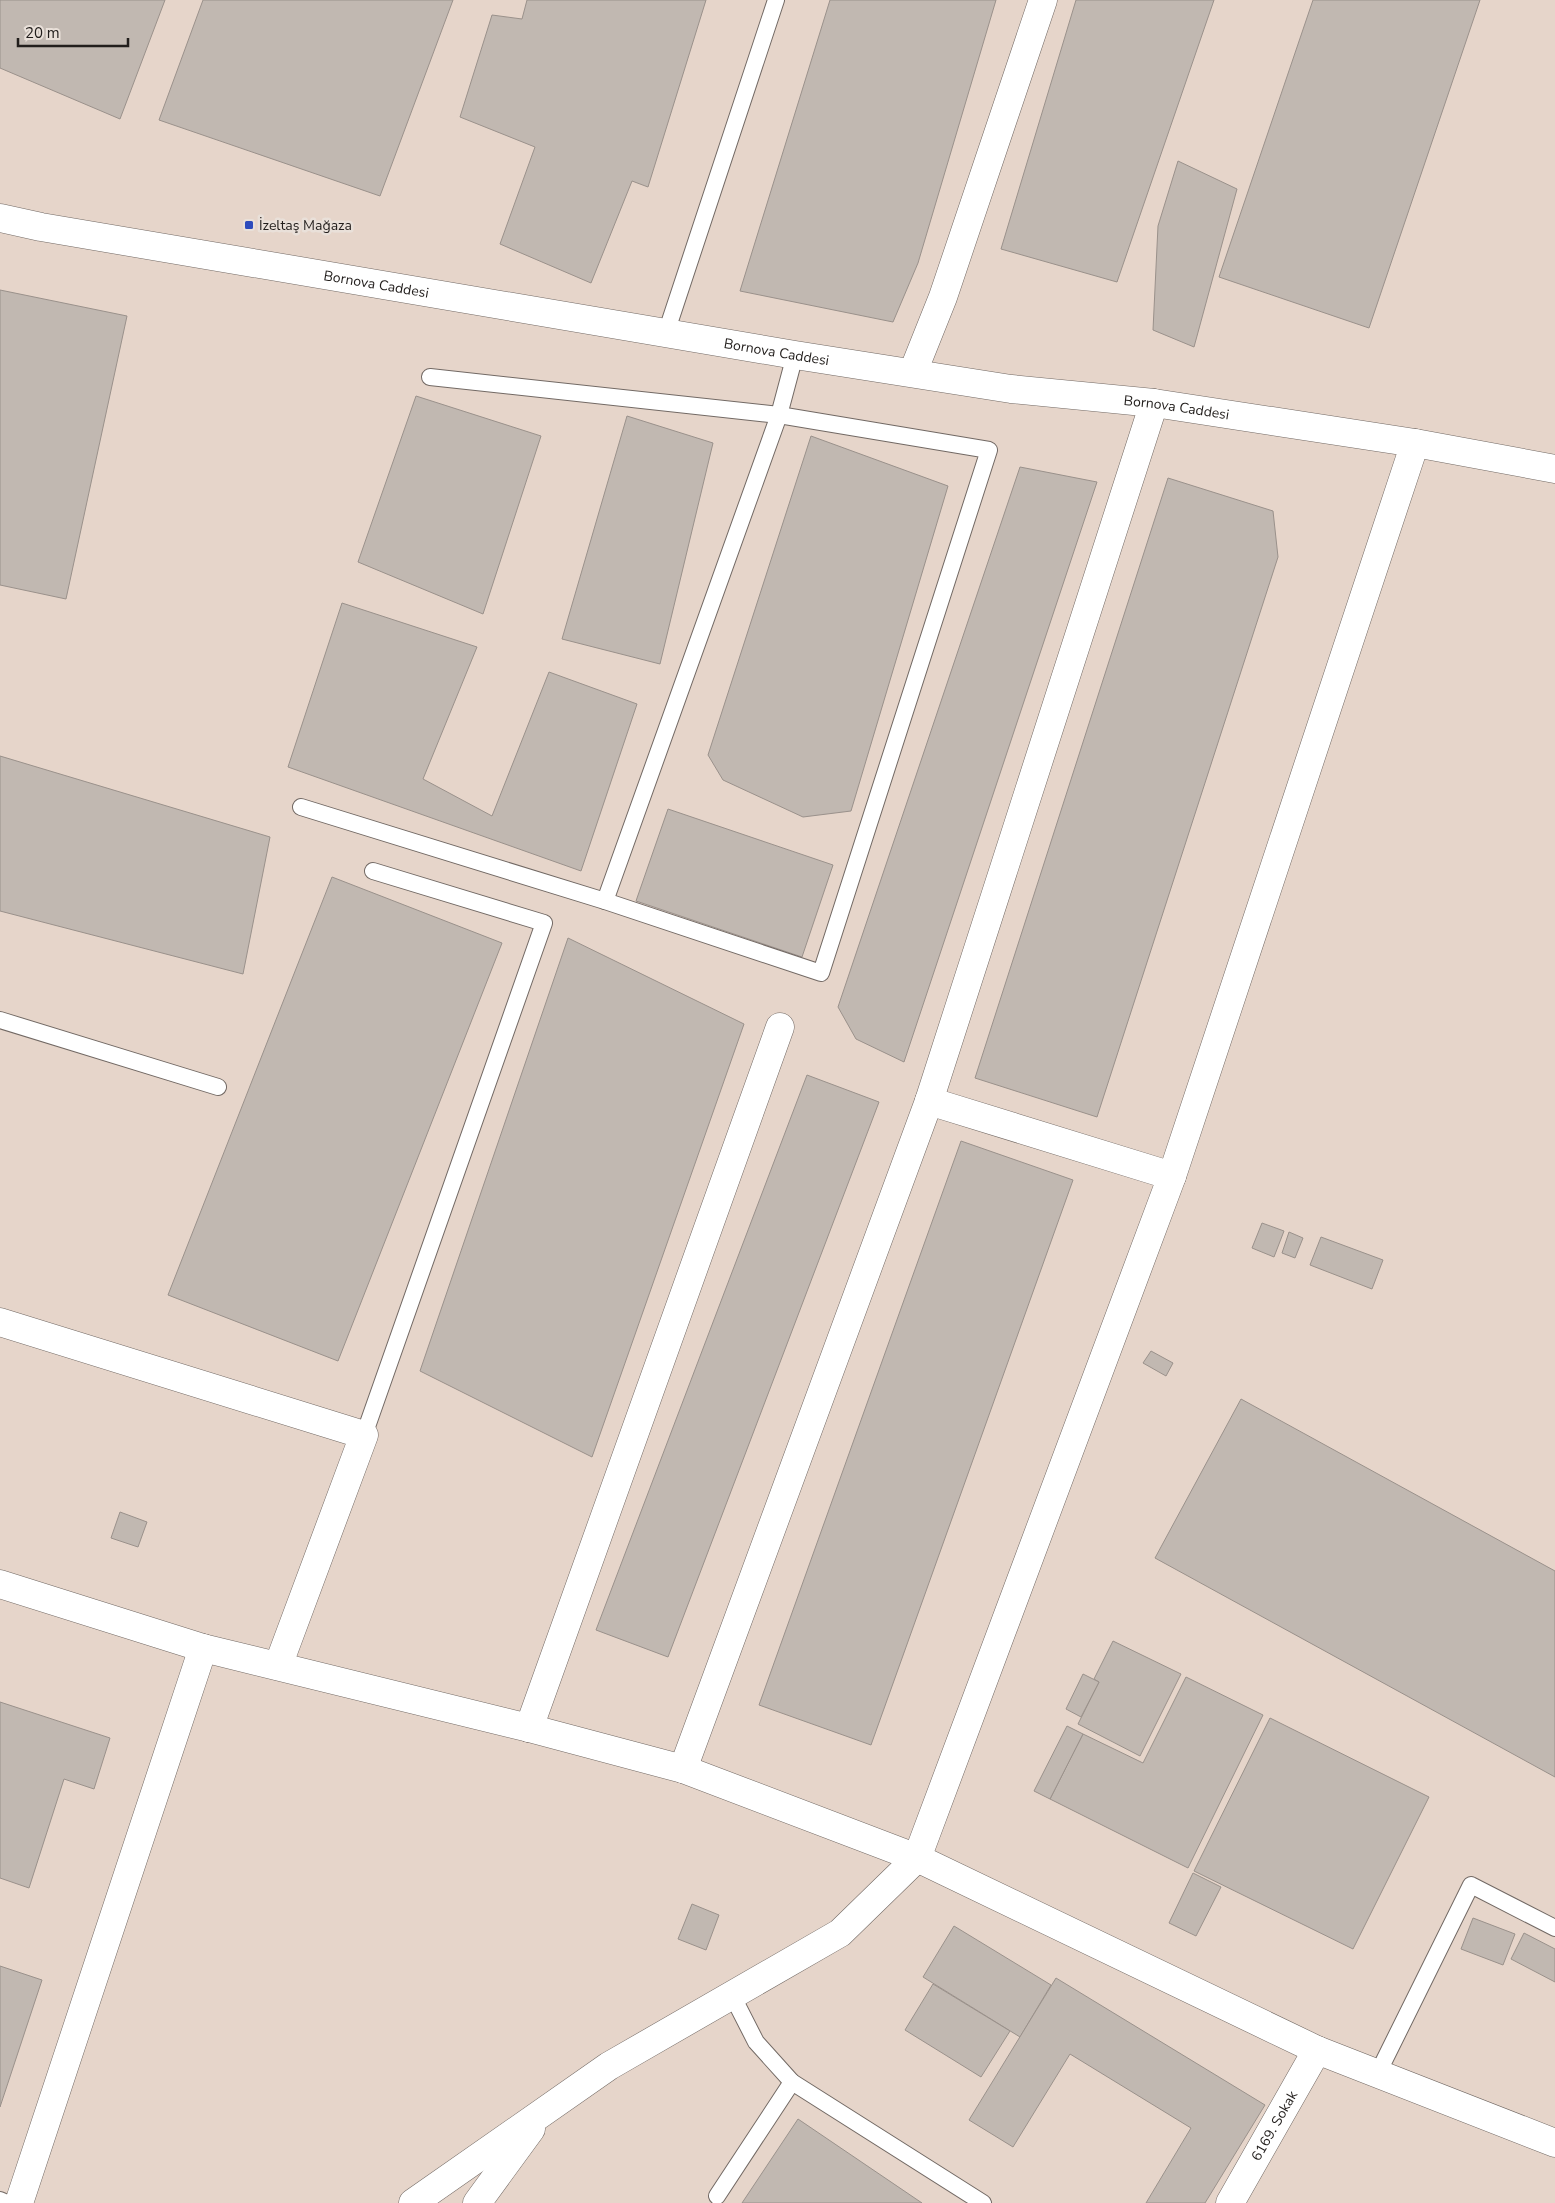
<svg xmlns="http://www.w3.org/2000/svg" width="1555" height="2203" font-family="'Nunito Sans',sans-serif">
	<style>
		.built { fill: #e6d5ca }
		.building { fill: #c1b8b1; stroke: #9a918b }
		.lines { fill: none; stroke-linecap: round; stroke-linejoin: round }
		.service-casing { stroke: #726964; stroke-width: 18 }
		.minor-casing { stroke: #726964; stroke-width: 29 }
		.secondary-casing { stroke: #726964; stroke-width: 29 }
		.service { stroke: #fff; stroke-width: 16 }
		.minor { stroke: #fff; stroke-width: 28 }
		.secondary { stroke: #fff; stroke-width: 28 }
		.poi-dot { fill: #2d4bbc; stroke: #e9e0d9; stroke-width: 2 }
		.labels { text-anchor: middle; stroke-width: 5; stroke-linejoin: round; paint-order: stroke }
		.poi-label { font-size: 14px; fill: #221e1c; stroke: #e9e0d9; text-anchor: start }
		.street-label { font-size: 14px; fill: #221e1c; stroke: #e9e0d9 }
	</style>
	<rect width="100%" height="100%" fill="#e9e0d9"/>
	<rect class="built" x="0" y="0" width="1555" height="2203"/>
	<g class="building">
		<path d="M0,0H165L120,119L0,68Z"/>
		<path d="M203,0H453L380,196L159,120Z"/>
		<path d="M527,0H706L648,187L632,181L591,283L500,244L535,147L460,117L492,15L522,19Z"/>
		<path d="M830,0H996L918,263L893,322L740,291Z"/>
		<path d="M1076,0H1214L1117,282L1001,249Z"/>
		<path d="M1313,0H1480L1369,328L1219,277Z"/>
		<path d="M1178,161L1237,189L1194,347L1153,330L1158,226Z"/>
		<path d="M0,290L127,316L66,599L0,585Z"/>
		<path d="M416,396L541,436L483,614L358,562Z"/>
		<path d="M627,416L713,443L660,664L562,639Z"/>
		<path d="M811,436L948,486L851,811L803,817L723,780L708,755Z"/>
		<path d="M1020,467L1097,482L904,1062L856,1039L838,1007Z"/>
		<path d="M1168,478L1273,511L1278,557L1097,1117L975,1078Z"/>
		<path d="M342,603L477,647L423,779L492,816L549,672L637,704L581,871L288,767Z"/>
		<path d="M0,756L270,837L243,974L0,911Z"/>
		<path d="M668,809L833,865L802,957L636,901Z"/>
		<path d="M332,877L502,943L338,1361L168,1295Z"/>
		<path d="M568,938L744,1024L592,1457L420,1371Z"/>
		<path d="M807,1075L879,1102L668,1657L596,1630Z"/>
		<path d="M961,1141L1073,1180L871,1745L759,1705Z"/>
		<path d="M1262,1223L1284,1231L1274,1257L1252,1248Z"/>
		<path d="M1289,1232L1303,1238L1295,1258L1282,1253Z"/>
		<path d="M1321,1237L1383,1260L1372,1289L1310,1265Z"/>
		<path d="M1151,1351L1173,1363L1166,1376L1143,1363Z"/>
		<path d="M1241,1399L1555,1571V1777L1155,1558Z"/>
		<path d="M120,1512L147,1522L138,1547L111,1538Z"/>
		<path d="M1113,1641L1181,1674L1140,1756L1078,1724L1099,1682L1094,1679Z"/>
		<path d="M1083,1674L1099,1682L1081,1717L1066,1709Z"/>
		<path d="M1186,1677L1263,1715L1188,1868L1050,1799L1083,1734L1143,1763Z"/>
		<path d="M0,1702L110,1738L94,1789L64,1779L29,1888L0,1878Z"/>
		<path d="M1270,1718L1429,1797L1353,1949L1194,1871Z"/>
		<path d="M1067,1726L1083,1734L1050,1799L1034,1791Z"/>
		<path d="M1193,1873L1221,1887L1196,1936L1169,1923Z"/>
		<path d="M692,1904L719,1915L706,1950L678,1939Z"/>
		<path d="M1473,1918L1515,1934L1503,1965L1461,1949Z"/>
		<path d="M954,1926L1051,1985L1020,2037L923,1977Z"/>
		<path d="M1524,1933L1555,1949V1982L1511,1959Z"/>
		<path d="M0,1966L42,1980L0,2107Z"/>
		<path d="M1056,1978L1265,2105L1205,2203H1146L1191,2128L1070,2054L1013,2147L969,2120Z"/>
		<path d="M933,1984L1010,2031L981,2077L905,2030Z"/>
		<path d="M798,2119L922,2203H742Z"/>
	</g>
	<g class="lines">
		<g class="service-casing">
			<g id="service">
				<path d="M666,333L776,0"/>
				<path d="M301,807L605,901L821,973L989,450L779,415L430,377"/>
				<path d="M605,901L779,415L795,355"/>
				<path d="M0,1020L218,1087"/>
				<path d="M364,1435L544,923L373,871"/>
				<path d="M732,1995L756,2042L792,2082L983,2203"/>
				<path d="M1378,2073L1471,1885L1555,1928"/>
				<path d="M717,2196L792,2082"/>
				<path d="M0,2200L7,2203"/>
			</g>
		</g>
		<g class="minor-casing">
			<g id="minor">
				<path d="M913,372L943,297L1043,0"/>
				<path d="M929,1101L1172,1176"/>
				<path d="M0,1322L364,1435L278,1666"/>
				<path d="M0,1584L203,1648L529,1728L683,1769L917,1858L1317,2050L1555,2143"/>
				<path d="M529,1728L780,1027"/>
				<path d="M683,1769L929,1101L1154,403"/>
				<path d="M19,2203L203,1648"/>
				<path d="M413,2203L609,2066L840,1933L917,1858L1172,1176L1415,443"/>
				<path d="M477,2203L531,2129"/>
				<path id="s1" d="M1230,2203L1317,2050"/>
			</g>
		</g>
		<g class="secondary-casing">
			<g id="secondary">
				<path id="s2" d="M0,218L41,227L795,355L1011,389L1154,403L1415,443L1555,469"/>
			</g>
		</g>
		<use href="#service" class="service"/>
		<use href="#minor" class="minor"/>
		<use href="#secondary" class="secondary"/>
	</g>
	<rect class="poi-dot" x="244" y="220" width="10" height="10" rx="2.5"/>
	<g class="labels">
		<g class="poi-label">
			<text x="259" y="230">İzeltaş Mağaza</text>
		</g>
		<g class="street-label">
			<text dy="5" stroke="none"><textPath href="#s2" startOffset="382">Bornova Caddesi</textPath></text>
			<text dy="5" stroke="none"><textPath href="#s2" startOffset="788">Bornova Caddesi</textPath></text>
			<text dy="5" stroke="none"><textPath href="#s2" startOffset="1192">Bornova Caddesi</textPath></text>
			<text dy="5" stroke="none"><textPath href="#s1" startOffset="89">6169. Sokak</textPath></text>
		</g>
	</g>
	<path d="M18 38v8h110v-8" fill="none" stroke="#221e1c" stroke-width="2.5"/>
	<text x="25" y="38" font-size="15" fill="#221e1c" stroke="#e9e0d9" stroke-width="4" paint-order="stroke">20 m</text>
</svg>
